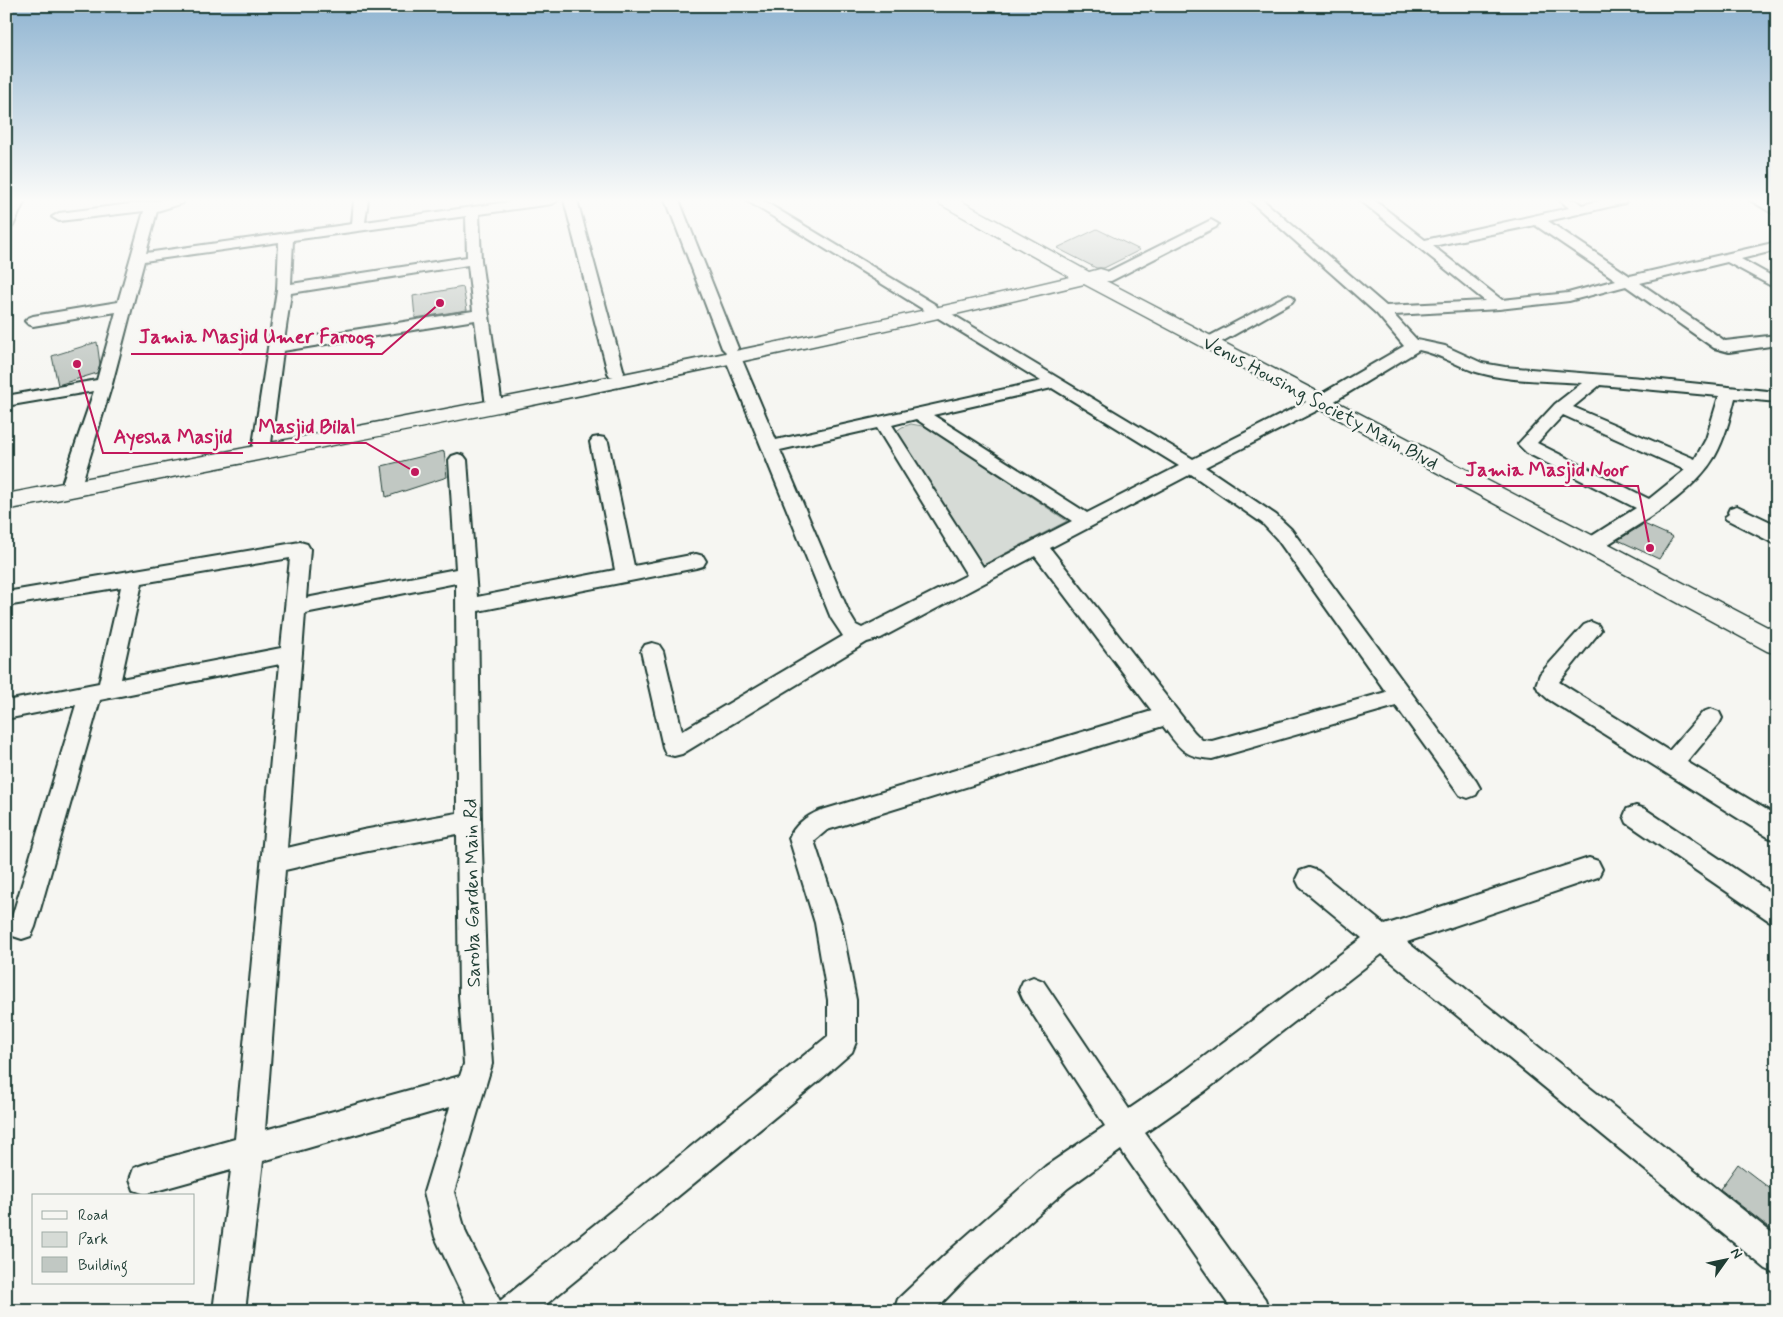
<svg xmlns="http://www.w3.org/2000/svg" width="1783" height="1317" font-family="Mynerve,sans-serif">
	<style>
		.green { fill: #d6dbd6; stroke: #7a8c85 }
		.building { fill: #c1c8c3; stroke: #1f3d34 }
		.lines { fill: none; stroke-linecap: round; stroke-linejoin: round }
		.lane-casing { stroke: #1f3d34; stroke-width: 4 }
		.street-casing { stroke: #1f3d34; stroke-width: 4 }
		.secondary-casing { stroke: #1f3d34; stroke-width: 3 }
		.lane { fill: #f6f6f2; fill-rule: evenodd }
		.street { fill: #f6f6f2; fill-rule: evenodd }
		.secondary { fill: #f6f6f2; fill-rule: evenodd }
		.labels { text-anchor: middle; stroke-width: 5; stroke-linejoin: round; paint-order: stroke }
		.street-label { font-size: 19px; fill: #1f3d34; stroke: #f6f6f2 }
		.leader { fill: none; stroke: #c2185b; stroke-width: 2 }
		.callout-dot { fill: #c2185b; stroke: #f6f6f2; stroke-width: 2 }
		.callout-label { font-size: 20px; text-anchor: middle; font-weight: bold; fill: #c2185b; stroke: #f6f6f2; stroke-width: 5; stroke-linejoin: round; paint-order: stroke }
	</style>
	<rect width="100%" height="100%" fill="#f6f6f2"/>
	<filter id="ink" filterUnits="userSpaceOnUse"><feTurbulence type="fractalNoise" baseFrequency=".02" numOctaves="2"/><feDisplacementMap in="SourceGraphic" scale="10" xChannelSelector="R" yChannelSelector="G"/><feConvolveMatrix kernelMatrix="1 2 1 2 8 2 1 2 1" color-interpolation-filters="sRGB"/></filter>
	<g filter="url(#ink)">
		<path class="green" d="M911,424L928,427L1067,521L983,565L895,432L902,427Z"/>
		<g class="building">
			<path d="M1097,229L1140,250L1104,268H1096L1057,248Z"/>
			<path d="M463,287L467,310L415,318L413,296Z"/>
			<path d="M97,342L100,364L97,373L58,385L52,356Z"/>
			<path d="M444,451L447,477L386,497L382,466Z"/>
			<path d="M1644,524L1673,537L1659,559L1618,540Z"/>
			<path d="M1738,1164L1777,1194V1234L1720,1189Z"/>
		</g>
		<g class="lines">
			<g class="lane-casing">
				<path id="lane" d="M1729,514L1777,538V545L1726,519L1725,517Z"/>
			</g>
			<g class="street-casing">
				<g id="street">
					<path d="M12,200H25L13,226L6,230V212Z"/>
					<path d="M162,200H184L183,203L157,211L146,253L352,224L354,200H368L365,222L523,200H558L552,204L479,214L481,260L502,406L500,410H488L486,406L475,320L283,351L270,451L267,455L261,457L255,455L252,451L277,290L279,242L144,261L112,384L80,489L77,493L71,495L65,493L62,489L63,481L94,391L6,406V396L97,380L116,312L33,326L28,324L25,321L28,318L33,316L118,302L144,211L59,221L52,217L59,213ZM466,216L467,257L291,284L293,240ZM468,265L473,311L284,341L291,293Z"/>
					<path d="M564,200H577L624,373L622,376H610L608,373Z"/>
					<path d="M666,200H679L738,348L736,351L740,355L776,440L1041,381L935,316L933,312L926,311L746,200H762L936,305L938,309L945,310L1193,459L1316,397L1404,346L1377,314L1249,200H1263L1386,306L1485,301L1360,200H1374L1425,240L1569,208L1560,200H1575L1582,205L1602,200H1626L1625,203L1548,221L1630,276L1777,242V250L1741,259L1777,279V289L1727,262L1640,283L1725,341L1777,335V345L1729,352L1714,348L1626,286L1569,301L1499,309L1394,315L1417,340L1445,346L1482,363L1505,367L1642,378L1777,392V402L1735,398C1730,418 1725,438 1715,456C1691,497 1636,525 1598,551L1591,553L1584,551L1581,546L1584,541L1636,508L1527,453L1518,444L1555,404L1582,383C1547,380 1507,382 1473,371C1454,364 1439,354 1419,350L1328,405L1205,467L1276,515L1291,529L1476,781L1480,788L1476,795L1468,798L1460,795L1396,706L1212,759C1183,757 1179,747 1163,726L827,830L814,841L841,923L856,1000V1042L852,1052L819,1081L538,1311H470L435,1237L424,1192L450,1107L263,1161L245,1311H213L231,1170L145,1194L134,1190L130,1179L134,1168L145,1164L235,1139L280,664L100,700L35,927L31,936L22,939L13,936L9,927L76,705L6,719V701L99,683L121,587L6,606V592L300,542L307,544L310,549L306,598L456,569L449,460L452,456L458,454L464,456L467,460L477,597L615,570L590,442L593,438L599,437L605,438L608,442L634,566L696,554L703,556L706,561L703,566L696,568L478,611L481,821L487,995L492,1064L454,1192L466,1233L500,1301L828,1036V1000L815,923L789,838C794,826 806,816 819,811L1152,711L1035,556L881,638L867,642L682,754L674,756L666,754L663,747L641,651L645,645L652,643L659,645L663,651L682,731L843,636L831,618L724,355L726,352L722,348ZM1535,225L1616,280L1568,293L1502,300L1433,246ZM1600,385L1719,396L1706,439L1695,459L1573,407ZM1052,388L1179,466L1087,513L933,415ZM1563,415L1685,470L1649,499L1537,443ZM916,419L1072,521L983,567L892,425ZM877,428L967,575L862,628L856,625L850,615L780,450ZM1191,474L1262,523L1277,539L1386,692L1212,741L1202,740L1194,732L1050,548ZM290,558L281,648L121,679L142,583ZM456,583L457,813L363,830L287,848L305,613ZM457,834L459,995L464,1064L460,1076L265,1130L285,870L363,852Z"/>
					<path d="M1750,200H1766L1777,206V216Z"/>
					<path d="M1211,220L1218,224L1216,227L1111,281H1101L1099,278L1101,275Z"/>
					<path d="M1287,295L1292,296L1294,299L1292,302L1216,345H1204L1202,342L1204,339Z"/>
					<path d="M1737,506L1777,525V539L1730,516L1728,512L1730,508Z"/>
					<path d="M1591,622L1598,625L1601,630L1559,682L1669,751L1703,712L1711,709L1719,712L1722,718L1719,724L1687,762L1777,816V840L1768,837L1548,699L1539,691L1536,685L1540,674L1584,625Z"/>
					<path d="M1636,806L1645,809L1777,897V924L1768,920L1627,823L1624,816L1627,809Z"/>
					<path d="M1589,858L1598,861L1602,869L1598,877L1407,942L1777,1237V1274L1766,1269L1382,954L1205,1091L1145,1133L1265,1299L1269,1311H1233L1121,1150L1068,1188L970,1274L934,1311H894L898,1299L948,1252L1046,1166L1105,1126L1023,999L1019,990L1023,981L1033,977L1043,981L1129,1109L1185,1071L1362,938L1300,887L1296,879L1300,871L1309,868L1318,871L1385,925Z"/>
				</g>
			</g>
			<g class="secondary-casing">
				<path id="secondary" d="M938,200H959L1089,272L1100,269L1107,271L1109,275L1104,280L1777,632V654L1767,651L1314,406L1084,284C727,370 366,438 6,510V494C361,425 718,360 1070,277L940,204Z"/>
			</g>
			<use href="#lane" class="lane"/>
			<use href="#street" class="street"/>
			<use href="#secondary" class="secondary"/>
		</g>
	</g>
	<linearGradient id="sky" x2="0" y2="1"><stop stop-color="#8fb4d1"/><stop offset="0.52" stop-color="#fbfbf9"/><stop offset="1" stop-color="#fbfbf9" stop-opacity="0"/></linearGradient>
	<rect width="1783" height="385" fill="url(#sky)"/>
	<g class="labels">
		<g class="street-label">
			<text transform="translate(1321 402) rotate(28)" y="7">Venus Housing Society Main Blvd</text>
			<text transform="translate(471 893) rotate(-91)" y="7">Saroba Garden Main Rd</text>
		</g>
	</g>
	<path class="leader" d="M440 303L382 354H131M415 472L366 443H248M77 364L103 453H243M1650 548L1638 486H1456"/>
	<g class="callout-dot">
		<circle cx="440" cy="303" r="5"/>
		<circle cx="415" cy="472" r="5"/>
		<circle cx="77" cy="364" r="5"/>
		<circle cx="1650" cy="548" r="5"/>
	</g>
	<g class="callout-label">
		<text x="257" y="343">Jamia Masjid Umer Farooq</text>
		<text x="307" y="433">Masjid Bilal</text>
		<text x="173" y="443">Ayesha Masjid</text>
		<text x="1547" y="476">Jamia Masjid Noor</text>
	</g>
	<rect width="1783" height="1317" fill="none" stroke="#f6f6f2" stroke-width="25"/>
	<rect x="12" y="12" width="1758" height="1292" fill="none" stroke="#1f3d34" stroke-width="2" filter="url(#ink)"/>
	<rect x="32" y="1194" width="162" height="90" fill="#f6f6f2" stroke="#a0aca6"/>
	<rect x="42" y="1211" width="25" height="8" fill="#f6f6f2" stroke="#a0aca6"/>
	<text x="78" y="1220" font-size="15" fill="#1f3d34">Road</text>
	<rect x="42" y="1232" width="25" height="15" fill="#d6dbd6" stroke="#a0aca6"/>
	<text x="78" y="1244" font-size="15" fill="#1f3d34">Park</text>
	<rect x="42" y="1257" width="25" height="15" fill="#c1c8c3" stroke="#a0aca6"/>
	<text x="78" y="1270" font-size="15" fill="#1f3d34">Building</text>
	<g transform="translate(1726 1260) rotate(57)" stroke="#f6f6f2" stroke-width="4" paint-order="stroke">
	<path d="M0-4L9 19L0 12L-9 19Z" fill="#1f3d34"/>
	<text y="-8" font-size="14" font-weight="bold" text-anchor="middle" fill="#1f3d34">N</text>
	</g>
</svg>
